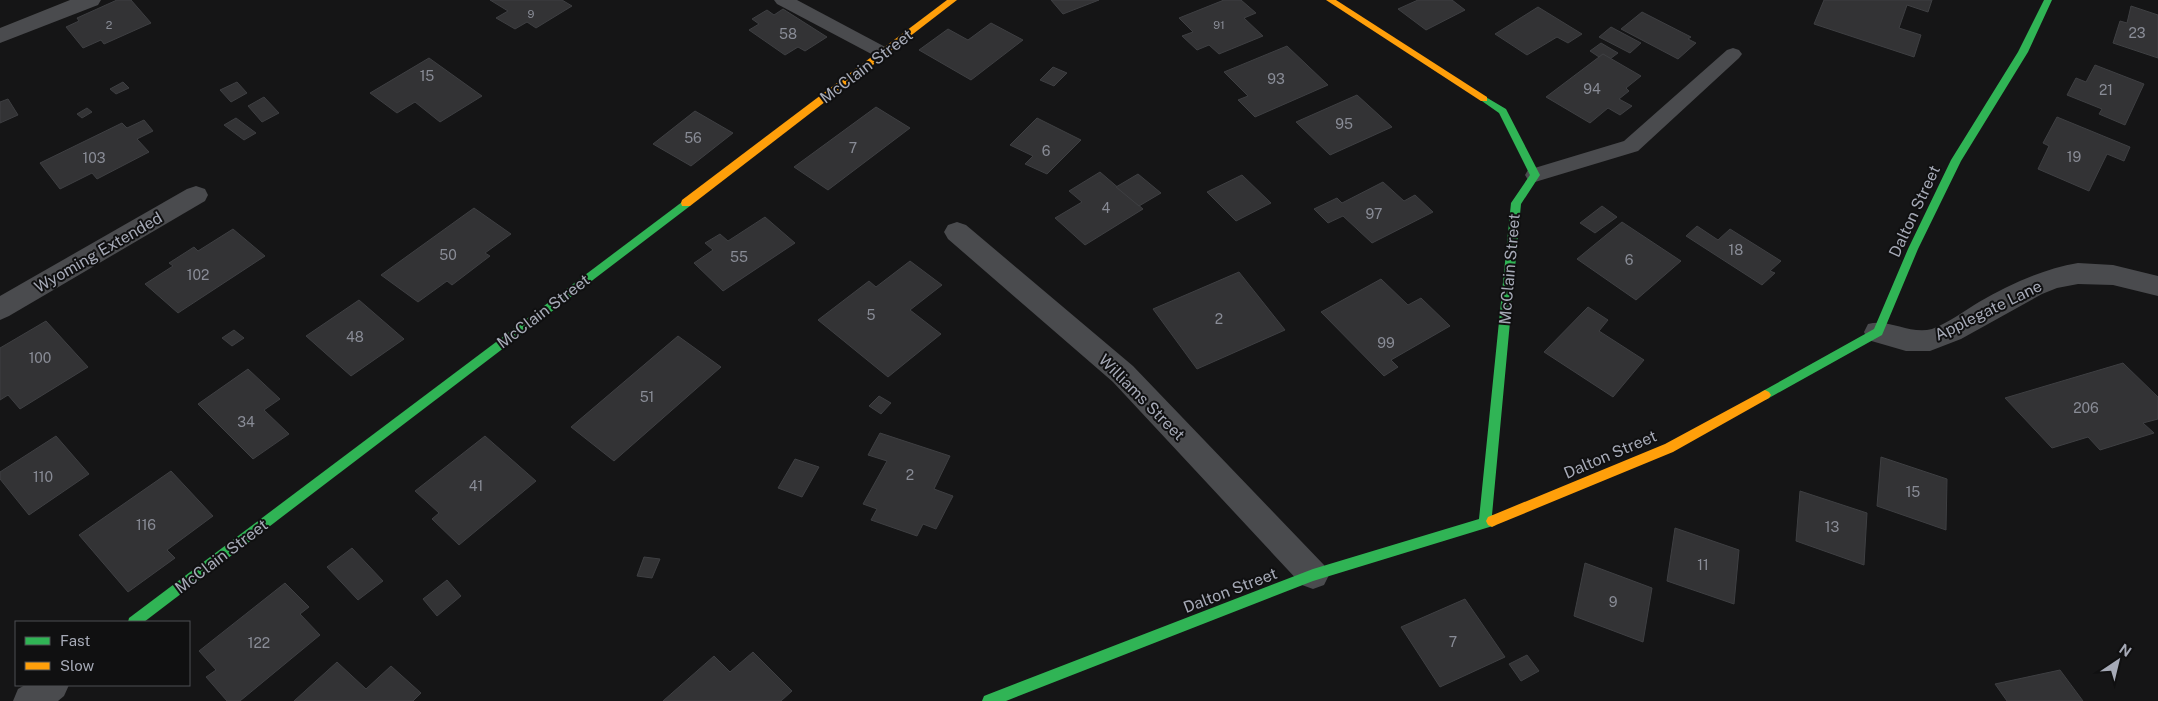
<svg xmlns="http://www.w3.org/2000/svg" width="2158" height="701" font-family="'Public Sans',sans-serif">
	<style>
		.building { fill: #333335; stroke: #3e3f42 }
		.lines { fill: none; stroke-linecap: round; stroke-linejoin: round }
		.lane { fill: #4a4b4e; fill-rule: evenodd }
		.street { fill: #4a4b4e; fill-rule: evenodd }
		.fast { fill: #30b455; fill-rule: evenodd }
		.slow { fill: #ff9f0a; fill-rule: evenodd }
		.labels { text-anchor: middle; stroke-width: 4; stroke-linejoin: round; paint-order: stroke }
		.far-number-label { font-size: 11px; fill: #898c96 }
		.number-label { font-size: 14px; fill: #898c96 }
		.street-label { font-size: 16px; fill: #a6aab7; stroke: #101011 }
	</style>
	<rect width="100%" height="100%" fill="#151516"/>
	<g class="building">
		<path d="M117,0H131L151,23L104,44L101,40L83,48L66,27L79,21L77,18Z"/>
		<path d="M490,0H562L572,6L536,28L527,22L515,29L496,18L508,11Z"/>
		<path d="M1051,0H1099L1063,14Z"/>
		<path d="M1224,0H1241L1256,13L1244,18L1263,36L1219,54L1209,45L1197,50L1182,36L1193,32L1179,18Z"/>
		<path d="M1418,0H1452L1465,10L1426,30L1398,9Z"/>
		<path d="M1824,0H1932L1928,12L1907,5L1899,28L1921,35L1914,57L1814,24Z"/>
		<path d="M2131,6L2158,15V58L2113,43L2120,21L2127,23Z"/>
		<path d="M1538,7L1582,34L1568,43L1557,37L1527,55L1495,34Z"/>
		<path d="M783,9L827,37L805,51L798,47L785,55L749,30L759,24L752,19L767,10L774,15Z"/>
		<path d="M1642,12L1691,37L1688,39L1696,43L1678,59L1621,29Z"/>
		<path d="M991,23L1023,40L971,80L919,50L948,29L968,40Z"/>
		<path d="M1611,27L1641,43L1630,53L1599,37Z"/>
		<path d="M1601,43L1618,53L1610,59L1603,54L1599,57L1590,51Z"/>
		<path d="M1287,46L1328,85L1255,117L1238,100L1248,96L1224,72Z"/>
		<path d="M1603,54L1641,76L1626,88L1629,91L1619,99L1632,106L1620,115L1608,108L1590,123L1546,97Z"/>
		<path d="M429,58L482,96L440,122L415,102L397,113L370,93Z"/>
		<path d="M2095,65L2144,84L2125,125L2099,114L2102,109L2067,95L2076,78L2086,82Z"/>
		<path d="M1053,67L1067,73L1054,86L1040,80Z"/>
		<path d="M123,82L129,88L116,94L110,89Z"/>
		<path d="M237,82L247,93L231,102L220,90Z"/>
		<path d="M1357,95L1392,127L1330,155L1296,122Z"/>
		<path d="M264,97L279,113L262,122L248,106Z"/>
		<path d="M8,99L18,115L0,123V102Z"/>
		<path d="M876,107L910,128L828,190L794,167Z"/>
		<path d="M87,108L92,112L82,118L77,114Z"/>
		<path d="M695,111L733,133L691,166L653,144Z"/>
		<path d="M2057,117L2130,147L2124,161L2107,154L2089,191L2038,169L2049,146L2043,143Z"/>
		<path d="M236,118L256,133L244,140L224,125Z"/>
		<path d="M1037,118L1081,140L1047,174L1025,164L1033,156L1010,145Z"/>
		<path d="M144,120L153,131L137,139L149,152L97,179L92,173L60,189L40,163L122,123L127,128Z"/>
		<path d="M1100,172L1143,209L1085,245L1055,218L1082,202L1069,191Z"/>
		<path d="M1138,174L1161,193L1139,206L1116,187Z"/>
		<path d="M1242,175L1271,203L1236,221L1207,192Z"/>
		<path d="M1383,182L1404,201L1415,195L1433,212L1372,243L1343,216L1328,223L1314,209L1337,198L1342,203Z"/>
		<path d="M1602,206L1617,217L1595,233L1580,223Z"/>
		<path d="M474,208L511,234L485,253L490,256L452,285L447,281L418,302L381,275Z"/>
		<path d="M765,217L795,243L723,291L694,263L713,250L705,243L720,234L728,241Z"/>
		<path d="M1622,222L1681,261L1636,300L1577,259Z"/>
		<path d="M1697,226L1718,240L1730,229L1781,261L1770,271L1775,273L1762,285L1686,236Z"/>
		<path d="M233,229L265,256L178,313L145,284L173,266L169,263L194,247L198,251Z"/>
		<path d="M910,261L942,285L910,310L941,334L888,377L818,320L869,281L876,287Z"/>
		<path d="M1239,272L1285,330L1197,369L1153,309Z"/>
		<path d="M1381,279L1408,305L1421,298L1450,326L1391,360L1398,367L1384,376L1321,312Z"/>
		<path d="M359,300L404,339L351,376L306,336Z"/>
		<path d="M1588,307L1608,320L1599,331L1644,360L1613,397L1544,352Z"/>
		<path d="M46,321L88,367L20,409L8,395L0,400V348Z"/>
		<path d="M234,330L244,338L232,346L222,338Z"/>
		<path d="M678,336L721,367L614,461L571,427Z"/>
		<path d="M2123,363L2158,397V419L2143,423L2154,433L2100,450L2088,437L2052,448L2005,398Z"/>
		<path d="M248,369L280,399L264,410L289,434L253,459L198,404Z"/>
		<path d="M879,396L891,403L881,414L869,406Z"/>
		<path d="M880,433L950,456L934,489L953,496L936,529L923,524L917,536L871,520L877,509L863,504L887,461L868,455Z"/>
		<path d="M56,436L89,474L29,515L0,479V472Z"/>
		<path d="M485,436L536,481L459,545L432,519L439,513L415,491Z"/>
		<path d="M1881,457L1947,479L1946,530L1877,506Z"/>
		<path d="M795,459L819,467L802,497L778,488Z"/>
		<path d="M171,471L213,516L167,550L175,558L128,592L79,535Z"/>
		<path d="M1800,491L1867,513L1864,565L1796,541Z"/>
		<path d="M1675,528L1739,550L1734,604L1667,581Z"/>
		<path d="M352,548L383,581L358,600L327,567Z"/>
		<path d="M644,557L660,559L652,578L637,576Z"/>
		<path d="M1585,563L1652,588L1643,642L1574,616Z"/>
		<path d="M447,580L461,596L437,616L423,599Z"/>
		<path d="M285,583L309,607L300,614L320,635L240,701H227L206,677L216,670L199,651Z"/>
		<path d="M1465,599L1505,657L1440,687L1401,627Z"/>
		<path d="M753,652L792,691L781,701H663L714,656L730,672Z"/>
		<path d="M1527,655L1539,671L1521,681L1509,664Z"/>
		<path d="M337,662L366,689L391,666L421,693L413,701H294Z"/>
		<path d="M2060,670L2083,701H2007L1995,684Z"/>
	</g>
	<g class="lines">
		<g class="lane">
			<path d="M774,0H797L889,49L892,53L889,57L883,59L877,57L777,4Z"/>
			<path d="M1733,48L1739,50L1742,54L1739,58L1638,151L1535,182L1528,180L1525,175L1528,170L1624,141L1727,50Z"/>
		</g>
		<g class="street">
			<path d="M70,0H101L98,5L0,43V28Z"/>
			<path d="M196,186L205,189L208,195L205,201L9,316L0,320V296L187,189Z"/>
			<path d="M957,222L966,225L1133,366L1324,565L1329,575L1324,585L1313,589L1302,585L1113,382L948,239L944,232L948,225Z"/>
			<path d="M2078,263L2113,265L2158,276V296L2113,285L2078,284L2057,288L2042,294L1961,339L1930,351H1906L1868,340L1864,332L1868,324C1889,318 1910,335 1932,329C1948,323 1964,311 1979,302C2010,284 2043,269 2078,263Z"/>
			<path d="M25,685H69L64,696L58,701H13L18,689Z"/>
		</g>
		<g class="fast">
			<path d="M2044,0H2052L2028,52L1961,161L1918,249L1882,335L1769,398L1765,400L1761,398L1759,395L1761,392L1874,329L1908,249L1951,160L2018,52Z"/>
			<path d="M1484,96L1506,109L1540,175L1521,204L1492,515L1496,517L1498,521L1496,525L1313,581L1006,701H982L984,696L989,694L1313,569L1479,519L1511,203L1530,175L1499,113L1479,99Z"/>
			<path d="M686,199L690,200L691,203L690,206L144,622H128L129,618Z"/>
		</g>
		<g class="slow">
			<path d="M947,0H957L690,206H682L681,203L682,200Z"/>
			<path d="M1326,0H1336L1487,97V101H1481Z"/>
			<path d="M1765,390L1769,392L1771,395L1769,398L1673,452L1496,525L1492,527L1488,525L1486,521L1488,517L1665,444Z"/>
		</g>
	</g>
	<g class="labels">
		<g class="far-number-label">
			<text x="531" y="18">9</text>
			<text x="109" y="29">2</text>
			<text x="1219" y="29">91</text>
		</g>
		<g class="number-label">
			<text x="2137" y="38">23</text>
			<text x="788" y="39">58</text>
			<text x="427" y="81">15</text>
			<text x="1276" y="84">93</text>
			<text x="1592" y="94">94</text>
			<text x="2106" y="95">21</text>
			<text x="1344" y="129">95</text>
			<text x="693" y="143">56</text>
			<text x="853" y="153">7</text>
			<text x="1046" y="156">6</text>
			<text x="2074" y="162">19</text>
			<text x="94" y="163">103</text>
			<text x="1106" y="213">4</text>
			<text x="1374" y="219">97</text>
			<text x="1736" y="255">18</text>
			<text x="448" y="260">50</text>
			<text x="739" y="262">55</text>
			<text x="1629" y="265">6</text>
			<text x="198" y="280">102</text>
			<text x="871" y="320">5</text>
			<text x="1219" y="324">2</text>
			<text x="355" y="342">48</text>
			<text x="1386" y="348">99</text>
			<text x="40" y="363">100</text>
			<text x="647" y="402">51</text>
			<text x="2086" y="413">206</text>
			<text x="246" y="427">34</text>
			<text x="910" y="480">2</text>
			<text x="43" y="482">110</text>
			<text x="476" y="491">41</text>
			<text x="1913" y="497">15</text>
			<text x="146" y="530">116</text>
			<text x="1832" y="532">13</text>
			<text x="1703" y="570">11</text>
			<text x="1613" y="607">9</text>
			<text x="1453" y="647">7</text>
			<text x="259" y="648">122</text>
		</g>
		<g class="street-label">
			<text transform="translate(866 66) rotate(-37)" y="6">McClain Street</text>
			<text transform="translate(1914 211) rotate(-65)" y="6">Dalton Street</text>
			<text transform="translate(98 252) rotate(-30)" y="6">Wyoming Extended</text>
			<text transform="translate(1509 269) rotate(-85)" y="6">McClain Street</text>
			<text transform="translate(1988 310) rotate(-26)" y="6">Applegate Lane</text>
			<text transform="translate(543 311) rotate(-37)" y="6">McClain Street</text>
			<text transform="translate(1142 397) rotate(45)" y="6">Williams Street</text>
			<text transform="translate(1610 454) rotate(-23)" y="6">Dalton Street</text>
			<text transform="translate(221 556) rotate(-37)" y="6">McClain Street</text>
			<text transform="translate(1230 590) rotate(-21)" y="6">Dalton Street</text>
		</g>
	</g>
	<rect x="15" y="621" width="175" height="65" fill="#101011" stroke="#4c4e53"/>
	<rect x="25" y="637" width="25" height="8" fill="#30b455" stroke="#4c4e53"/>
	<text x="60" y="646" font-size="15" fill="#a6aab7">Fast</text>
	<rect x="25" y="662" width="25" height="8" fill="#ff9f0a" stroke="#4c4e53"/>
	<text x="60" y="671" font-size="15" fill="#a6aab7">Slow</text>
	<g transform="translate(2118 661) rotate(35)" stroke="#101011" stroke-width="4" paint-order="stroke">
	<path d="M0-4L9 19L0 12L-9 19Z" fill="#a6aab7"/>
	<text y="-8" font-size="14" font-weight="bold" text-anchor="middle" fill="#a6aab7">N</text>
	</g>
</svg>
